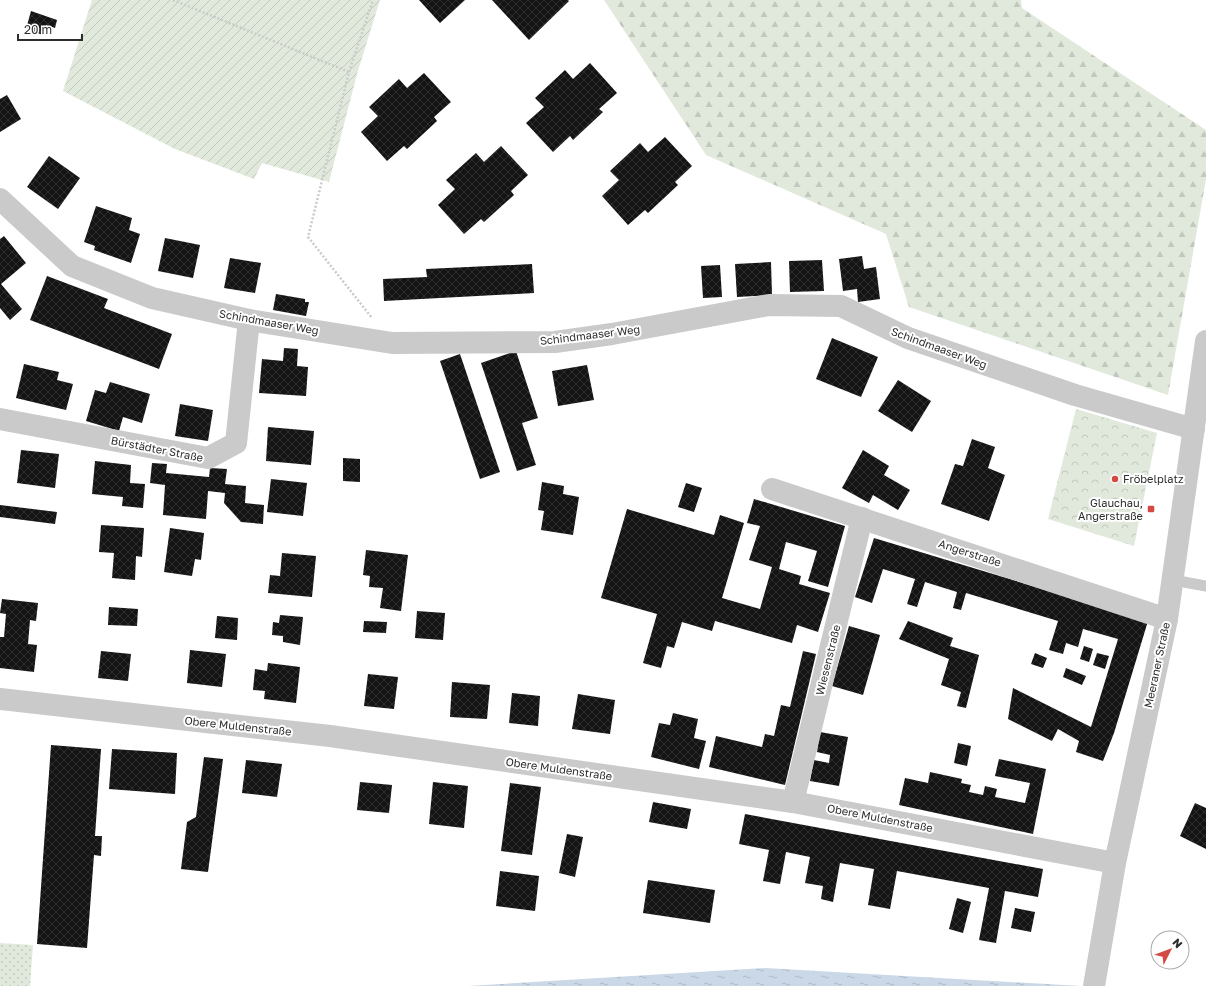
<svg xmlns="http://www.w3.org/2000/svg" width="1206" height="986" font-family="'Golos Text',sans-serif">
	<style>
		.grass { fill: url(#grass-dots) }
		.forest { fill: url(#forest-firs) }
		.park { fill: url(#park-crowns) }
		.garden { fill: url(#garden-furrows) }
		.water { fill: url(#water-ripples) }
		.building { fill: url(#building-cross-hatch) }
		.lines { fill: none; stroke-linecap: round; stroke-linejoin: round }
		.path { stroke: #cacaca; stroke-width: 2.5; stroke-dasharray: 2 2; stroke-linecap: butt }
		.service { stroke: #cacaca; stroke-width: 11 }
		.minor { stroke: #cacaca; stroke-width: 22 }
		.tertiary { stroke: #cacaca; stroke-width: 22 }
		.poi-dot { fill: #d24a41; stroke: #fff; stroke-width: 1.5 }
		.labels { text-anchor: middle; stroke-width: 4; stroke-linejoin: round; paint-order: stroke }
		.street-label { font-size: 11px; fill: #2d2d2d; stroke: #fff }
		.poi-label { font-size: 11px; fill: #2d2d2d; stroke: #fff; text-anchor: start }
	</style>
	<defs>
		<pattern id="grass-dots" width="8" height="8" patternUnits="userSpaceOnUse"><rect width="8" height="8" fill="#e1e9dc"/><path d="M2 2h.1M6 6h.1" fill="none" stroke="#c1c8bd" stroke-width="1.8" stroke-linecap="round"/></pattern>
		<pattern id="forest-firs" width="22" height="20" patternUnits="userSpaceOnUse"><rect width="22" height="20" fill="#e1e9dc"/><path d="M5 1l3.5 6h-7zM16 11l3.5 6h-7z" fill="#c1c8bd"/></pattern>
		<pattern id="park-crowns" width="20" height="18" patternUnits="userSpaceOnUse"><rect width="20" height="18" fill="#e1e9dc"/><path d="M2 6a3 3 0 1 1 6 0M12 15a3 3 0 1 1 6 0" fill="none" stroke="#c1c8bd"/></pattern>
		<pattern id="garden-furrows" width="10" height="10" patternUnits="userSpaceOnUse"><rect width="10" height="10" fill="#e1e9dc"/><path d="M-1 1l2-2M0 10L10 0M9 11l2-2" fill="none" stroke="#c1c8bd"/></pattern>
		<pattern id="water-ripples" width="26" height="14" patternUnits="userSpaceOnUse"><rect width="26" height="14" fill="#cad8e7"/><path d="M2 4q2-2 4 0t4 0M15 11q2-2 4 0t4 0" fill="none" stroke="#aebac6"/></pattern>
		<pattern id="building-cross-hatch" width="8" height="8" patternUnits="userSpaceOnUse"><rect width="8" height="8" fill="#141414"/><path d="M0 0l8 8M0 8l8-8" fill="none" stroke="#2e2e2e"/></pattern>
	</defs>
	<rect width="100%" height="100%" fill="#fff"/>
	<path class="grass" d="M0,943L33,945L30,986H0Z"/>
	<path class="forest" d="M604,0H1021L1022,8L1206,130V179L1168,395L909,307L886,234L706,155Z"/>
	<path class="park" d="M1076,409L1157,433L1134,546L1048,519Z"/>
	<path class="garden" d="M92,0H380L357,74L329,182L262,163L254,179L175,149L63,91Z"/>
	<path class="water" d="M765,968L1081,986H468Z"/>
	<g class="building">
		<path d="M419,0H465L440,23Z"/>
		<path d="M492,0H568L569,1L529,40Z"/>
		<path d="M31,11L57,20L55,28L46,25L43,35L26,29Z"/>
		<path d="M590,63L617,93L599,109L603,112L573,140L570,136L553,152L526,123L544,107L535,98L565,70L573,79Z"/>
		<path d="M424,73L451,102L434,117L437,121L407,149L404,146L387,161L361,132L378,116L369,107L399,79L407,88Z"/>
		<path d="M7,95L21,119L0,132V99Z"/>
		<path d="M665,137L692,166L675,182L678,185L648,213L645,210L628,225L602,196L619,180L610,171L640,143L648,152Z"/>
		<path d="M501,146L528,175L511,191L514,195L484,222L481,219L464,234L438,205L455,189L446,180L476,153L484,162Z"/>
		<path d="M49,156L80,178L58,209L27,187Z"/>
		<path d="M96,206L132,218L129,230L140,234L131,263L94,250L95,246L84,242Z"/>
		<path d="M4,236L26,263L1,284L22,309L10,320L0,308V239Z"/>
		<path d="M165,238L200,245L193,278L158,271Z"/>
		<path d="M862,256L864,269L876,267L880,299L858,302L857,289L843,291L839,259Z"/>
		<path d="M230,258L261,263L255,293L224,288Z"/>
		<path d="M822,260L824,291L790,292L789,261Z"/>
		<path d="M771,262L772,295L737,297L735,264Z"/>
		<path d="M532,264L534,293L384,301L383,279L427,277L426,269Z"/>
		<path d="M720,265L722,297L703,298L701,266Z"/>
		<path d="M47,276L108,299L104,308L172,334L159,369L30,320Z"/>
		<path d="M276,294L305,299V302H309L306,316L273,310Z"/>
		<path d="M832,338L878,357L861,397L816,379Z"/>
		<path d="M284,348L298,349L297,366L308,367L306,396L259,393L262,359L283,361Z"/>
		<path d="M516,351L538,418L522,423L536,465L517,471L481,363Z"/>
		<path d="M460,354L500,472L480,479L440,361Z"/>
		<path d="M24,364L59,372L57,380L73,384L66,410L16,398Z"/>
		<path d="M587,365L594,400L558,406L552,371Z"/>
		<path d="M898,380L931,401L912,432L878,411Z"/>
		<path d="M110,382L150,394L142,423L123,417L119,431L86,421L95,390L106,393Z"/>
		<path d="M180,404L213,410L208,441L175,436Z"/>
		<path d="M268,427L314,431L311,465L266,461Z"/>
		<path d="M972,439L995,447L988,468L1005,475L989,521L941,504L955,464L963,466Z"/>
		<path d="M21,450L59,454L55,488L17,483Z"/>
		<path d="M863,450L889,466L884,475L910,490L898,510L873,495L869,503L842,488Z"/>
		<path d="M343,458L360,459V482L343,481Z"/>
		<path d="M95,461L131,465L130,483L145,484L143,508L122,506L123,497L92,494Z"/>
		<path d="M152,463L167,464L166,473L209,477L210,468L227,469L225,484L246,486L245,503L264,505L263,524L241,522L224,503L225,493L208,491L206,519L163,515L165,485L150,483Z"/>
		<path d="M271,479L307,483L303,516L267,512Z"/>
		<path d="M542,482L564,486L563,494L579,497L573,535L541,530L544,511L538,510Z"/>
		<path d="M686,483L702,488L694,512L678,507Z"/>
		<path d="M754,499L845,526L828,587L808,581L817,551L786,542L779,569L801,576L799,584L830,593L818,632L797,625L792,643L715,621L712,631L682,622L674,648L667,646L661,668L643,663L657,614L601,598L627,509L714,535L720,515L744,523L722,598L760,609L772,567L749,560L760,526L747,523Z"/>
		<path d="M0,505L57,512L55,524L0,517Z"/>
		<path d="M101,525L144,528L142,557L136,556L135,580L112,578L114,553L99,552Z"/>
		<path d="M170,528L204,533L201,560L195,559L192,576L164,572Z"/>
		<path d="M874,538L1148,621L1114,733L1103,761L1076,752L1079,741L1058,729L1052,741L1008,719L1013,688L1091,727L1118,639L1083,629L1078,647L1066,643L1063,654L1049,650L1058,621L966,593L961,610L953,608L957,592L925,582L917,607L907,604L915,579L883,569L872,603L855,597Z"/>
		<path d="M366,550L408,555L401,611L380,608L383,588L369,587L370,576L363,575Z"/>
		<path d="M282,553L316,556L312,597L268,593L270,575L280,576Z"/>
		<path d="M2,599L38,603L36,621L30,620L28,644L37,645L34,672L0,668V637H4L6,614L0,613Z"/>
		<path d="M109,607L138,609L137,626L108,625Z"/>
		<path d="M417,611L445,613L443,640L415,638Z"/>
		<path d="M280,615L303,617L300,645L283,642V636L272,635L273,622L279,623Z"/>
		<path d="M217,616L238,618L237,640L215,638Z"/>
		<path d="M364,621L387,622L386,633L363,632Z"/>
		<path d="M908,621L953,638L950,646L979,655L966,708L957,706L961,692L941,685L949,659L899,639Z"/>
		<path d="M849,626L880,635L863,695L832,686Z"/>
		<path d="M1084,646L1093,649L1089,662L1080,659Z"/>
		<path d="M190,650L226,654L222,687L187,683Z"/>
		<path d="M101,651L131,654L128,681L98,678Z"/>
		<path d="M803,651L816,654L785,785L709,767L716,736L762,747L765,734L774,736L781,705L790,707Z"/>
		<path d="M1035,653L1047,658L1043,668L1031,664Z"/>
		<path d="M1097,653L1109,656L1105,669L1093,665Z"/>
		<path d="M268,663L300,667L296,703L264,699L265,691L253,690L255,669L267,671Z"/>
		<path d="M1066,668L1086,676L1082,685L1063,677Z"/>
		<path d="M368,674L398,677L394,709L364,706Z"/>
		<path d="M452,682L490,685L487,719L450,717Z"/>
		<path d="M512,693L540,696L538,726L509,723Z"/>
		<path d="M578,694L615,700L610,734L572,729Z"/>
		<path d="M673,713L698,719L694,738L706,741L699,769L651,757L659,723L670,725Z"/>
		<path d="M820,732L848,737L839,786L810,781L814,760L829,763L830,755L817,752Z"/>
		<path d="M958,743L971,746L967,766L954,763Z"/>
		<path d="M51,745L101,749L95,836H102L101,856L94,855L87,948L37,944Z"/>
		<path d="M112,749L177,753L175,794L109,789Z"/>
		<path d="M204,757L223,759L208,872L181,869L187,822L196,817Z"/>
		<path d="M999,759L1046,769L1033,834L899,805L905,778L928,783L930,772L962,779L961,783L971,785L969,792L983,795L985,786L997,789L995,797L1025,803L1030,783L995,776Z"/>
		<path d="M246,760L282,764L277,797L242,793Z"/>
		<path d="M360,782L392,785L389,813L357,810Z"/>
		<path d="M433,782L468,786L464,828L429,824Z"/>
		<path d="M510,783L541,787L532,855L501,851Z"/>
		<path d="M653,802L691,809L687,829L649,822Z"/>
		<path d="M1195,803L1206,808V849L1180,836Z"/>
		<path d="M745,814L1043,869L1038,897L1005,891L996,943L979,940L989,888L897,871L890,909L868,905L874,869L840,863L833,902L821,899L823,886L805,883L810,857L786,852L780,884L763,881L769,850L739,844Z"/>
		<path d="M567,834L583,837L575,877L559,873Z"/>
		<path d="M500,871L539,876L535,911L496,906Z"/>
		<path d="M648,880L715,890L710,923L643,913Z"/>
		<path d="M957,898L971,902L963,933L949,929Z"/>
		<path d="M1015,908L1035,912L1031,932L1011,928Z"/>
	</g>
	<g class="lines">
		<g class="path">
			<path d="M173,0L349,72L308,237L372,318"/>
			<path d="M349,72L373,0"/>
		</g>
		<path class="service" d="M1173,580L1206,586"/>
		<g class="minor">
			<path d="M0,199L72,266L152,298L249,320L392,343L555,342L612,334L769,305L841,306L908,338L1075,395L1194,429"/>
			<path d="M0,419L208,458L236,443L249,320"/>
			<path d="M772,489L1167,619"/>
			<path d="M0,699L330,736L793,802L1115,863"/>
			<path d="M793,802L862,518"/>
		</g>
		<path class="tertiary" d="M1094,986L1115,863L1167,619L1206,341"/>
	</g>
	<g class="poi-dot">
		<circle cx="1115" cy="479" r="4"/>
		<rect x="1147" y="505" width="8" height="8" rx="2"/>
	</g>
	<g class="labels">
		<g class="street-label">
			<text transform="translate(269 322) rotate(10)" y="4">Schindmaaser Weg</text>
			<text transform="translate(590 335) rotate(-7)" y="4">Schindmaaser Weg</text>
			<text transform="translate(939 348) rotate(20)" y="4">Schindmaaser Weg</text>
			<text transform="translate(157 449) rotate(11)" y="4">Bürstädter Straße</text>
			<text transform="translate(970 553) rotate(18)" y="4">Angerstraße</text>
			<text transform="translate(828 660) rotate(-76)" y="4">Wiesenstraße</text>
			<text transform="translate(1157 665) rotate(-78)" y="4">Meeraner Straße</text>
			<text transform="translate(238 726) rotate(6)" y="4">Obere Muldenstraße</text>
			<text transform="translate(559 769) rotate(8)" y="4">Obere Muldenstraße</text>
			<text transform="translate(880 818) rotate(11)" y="4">Obere Muldenstraße</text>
		</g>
		<g class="poi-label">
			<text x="1123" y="483">Fröbelplatz</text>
			<text x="1143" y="507" text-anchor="end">Glauchau,<tspan x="1143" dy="13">Angerstraße</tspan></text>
		</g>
	</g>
	<g transform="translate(1170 950) rotate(48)"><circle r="19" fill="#ffffff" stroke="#ababab"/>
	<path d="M0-3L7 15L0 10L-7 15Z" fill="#d24a41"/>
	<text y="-6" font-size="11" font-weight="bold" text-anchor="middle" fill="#2d2d2d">N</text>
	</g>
	<path d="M18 34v6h64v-6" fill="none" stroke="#2d2d2d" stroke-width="2"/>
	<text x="24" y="34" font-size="12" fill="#2d2d2d" stroke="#ffffff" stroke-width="3" paint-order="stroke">20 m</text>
</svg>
